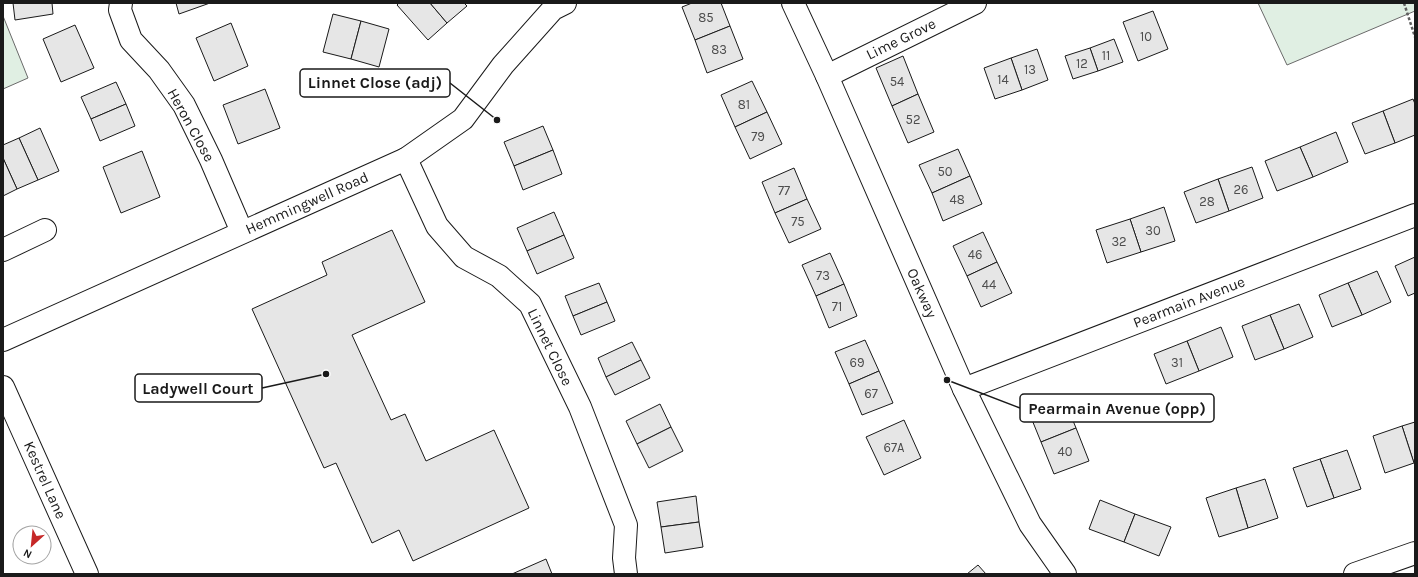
<svg xmlns="http://www.w3.org/2000/svg" width="1418" height="577" font-family="Karla,sans-serif">
	<style>
		.green { fill: #e0efe3; stroke: #6a6a6a }
		.building { fill: #e6e6e6; stroke: #1a1a1a }
		.lines { fill: none; stroke-linecap: round; stroke-linejoin: round }
		.minor-casing { stroke: #1a1a1a; stroke-width: 24 }
		.path { stroke: #5f5f5f; stroke-width: 2.5; stroke-dasharray: 3 2; stroke-linecap: butt }
		.minor { stroke: #fff; stroke-width: 22 }
		.labels { text-anchor: middle; stroke-width: 3; stroke-linejoin: round; paint-order: stroke }
		.number-label { font-size: 13px; fill: #4d4d4d }
		.street-label { font-size: 15px; fill: #1a1a1a; stroke: #fff }
		.leader { fill: none; stroke: #1a1a1a; stroke-width: 1.5 }
		.callout-dot { fill: #1a1a1a; stroke: #fff; stroke-width: 1.5 }
		.callout { fill: #fff; stroke: #1a1a1a; stroke-width: 1.5 }
		.callout-label { font-size: 16px; text-anchor: middle; font-weight: bold; fill: #1a1a1a }
	</style>
	<rect width="100%" height="100%" fill="#fff"/>
	<g class="green">
		<path d="M1258,3H1415V11L1287,65Z"/>
		<path d="M3,16L28,78L3,89Z"/>
	</g>
	<g class="building">
		<path d="M13,3H52L53,14L15,20Z"/>
		<path d="M176,3H210L179,14Z"/>
		<path d="M399,3H430L447,23L428,40L397,5Z"/>
		<path d="M430,3H464L467,6L447,23Z"/>
		<path d="M692,3H721L730,26L695,40L682,7Z"/>
		<path d="M1153,11L1168,49L1138,61L1123,22Z"/>
		<path d="M333,14L361,21L351,59L323,52Z"/>
		<path d="M361,21L389,29L379,67L351,59Z"/>
		<path d="M231,23L248,66L214,81L196,38Z"/>
		<path d="M75,25L94,68L61,82L43,39Z"/>
		<path d="M730,26L743,59L707,73L695,40Z"/>
		<path d="M1114,39L1123,62L1098,71L1090,48Z"/>
		<path d="M1090,48L1098,71L1073,79L1065,56Z"/>
		<path d="M1037,49L1048,80L1022,90L1011,58Z"/>
		<path d="M903,56L918,94L892,106L876,68Z"/>
		<path d="M1011,58L1022,90L995,99L984,68Z"/>
		<path d="M752,81L767,112L735,127L721,95Z"/>
		<path d="M116,82L126,104L91,119L81,97Z"/>
		<path d="M265,89L280,128L238,144L223,105Z"/>
		<path d="M918,94L934,132L908,143L892,106Z"/>
		<path d="M1413,99L1415,104V135L1395,143L1383,111Z"/>
		<path d="M126,104L135,126L100,141L91,119Z"/>
		<path d="M1383,111L1395,143L1365,154L1352,123Z"/>
		<path d="M767,112L782,144L750,159L735,127Z"/>
		<path d="M543,126L553,150L514,166L504,142Z"/>
		<path d="M40,128L59,171L38,180L19,138Z"/>
		<path d="M1336,132L1348,162L1313,177L1300,147Z"/>
		<path d="M19,138L38,180L17,189L3,158V145Z"/>
		<path d="M1300,147L1313,177L1277,191L1265,161Z"/>
		<path d="M958,149L970,176L932,193L919,165Z"/>
		<path d="M553,150L562,174L523,190L514,166Z"/>
		<path d="M142,151L160,197L121,213L103,167Z"/>
		<path d="M3,158L17,189L3,196Z"/>
		<path d="M1252,167L1263,198L1229,211L1218,179Z"/>
		<path d="M794,168L807,199L775,213L762,182Z"/>
		<path d="M970,176L982,204L943,221L932,193Z"/>
		<path d="M1218,179L1229,211L1196,223L1184,192Z"/>
		<path d="M807,199L821,229L789,243L775,213Z"/>
		<path d="M1164,207L1175,241L1141,252L1130,219Z"/>
		<path d="M554,212L564,235L527,251L517,228Z"/>
		<path d="M1130,219L1141,252L1107,263L1096,230Z"/>
		<path d="M392,230L425,302L352,335L391,420L405,414L426,461L494,430L529,508L413,561L399,530L372,543L336,463L324,468L252,309L327,275L322,262Z"/>
		<path d="M983,232L997,262L967,276L953,246Z"/>
		<path d="M564,235L574,258L537,274L527,251Z"/>
		<path d="M830,253L844,284L816,296L802,265Z"/>
		<path d="M1415,257V293L1408,296L1395,266Z"/>
		<path d="M997,262L1012,293L981,307L967,276Z"/>
		<path d="M1377,271L1391,302L1362,315L1348,283Z"/>
		<path d="M599,283L607,302L573,316L565,296Z"/>
		<path d="M1348,283L1362,315L1332,327L1319,295Z"/>
		<path d="M844,284L857,316L829,328L816,296Z"/>
		<path d="M607,302L615,321L581,335L573,316Z"/>
		<path d="M1299,304L1313,337L1284,349L1270,315Z"/>
		<path d="M1270,315L1284,349L1255,360L1242,326Z"/>
		<path d="M1221,327L1233,357L1199,371L1187,341Z"/>
		<path d="M865,340L879,371L849,384L835,352Z"/>
		<path d="M1187,341L1199,371L1166,384L1154,354Z"/>
		<path d="M632,342L641,360L606,377L598,358Z"/>
		<path d="M641,360L650,378L615,395L606,377Z"/>
		<path d="M879,371L893,403L862,415L849,384Z"/>
		<path d="M1063,396L1076,428L1041,442L1028,410Z"/>
		<path d="M660,404L671,427L637,444L626,421Z"/>
		<path d="M904,420L921,458L884,475L866,437Z"/>
		<path d="M1415,422V463H1414L1402,426Z"/>
		<path d="M1402,426L1414,463L1385,473L1373,436Z"/>
		<path d="M671,427L683,451L649,468L637,444Z"/>
		<path d="M1076,428L1089,461L1054,474L1041,442Z"/>
		<path d="M1347,450L1361,489L1334,498L1320,459Z"/>
		<path d="M1320,459L1334,498L1307,507L1293,468Z"/>
		<path d="M1265,479L1278,518L1248,528L1236,488Z"/>
		<path d="M1236,488L1248,528L1219,537L1206,498Z"/>
		<path d="M696,496L699,522L661,527L657,502Z"/>
		<path d="M1100,500L1135,514L1124,542L1089,529Z"/>
		<path d="M1135,514L1171,527L1159,556L1124,542Z"/>
		<path d="M699,522L703,547L665,553L661,527Z"/>
		<path d="M546,559L552,574H512Z"/>
		<path d="M978,565L986,574H967Z"/>
	</g>
	<g class="lines">
		<g class="minor-casing">
			<g id="minor">
				<path d="M121,3L120,10L131,40L159,70L184,105L211,160L242,232"/>
				<path d="M793,3L827,76L964,389L1030,524L1065,574"/>
				<path d="M827,76L975,3"/>
				<path d="M406,159L437,226L464,257L499,276L530,304L580,407L626,525L624,558L626,574"/>
				<path d="M3,250L45,230"/>
				<path d="M3,340L406,159L463,119L503,65L553,9L565,3"/>
				<path d="M3,387L87,574"/>
				<path d="M964,389L1415,215"/>
				<path d="M1355,574L1415,553"/>
			</g>
		</g>
		<path class="path" d="M1404,3L1415,37"/>
		<use href="#minor" class="minor"/>
	</g>
	<g class="labels">
		<g class="number-label">
			<text x="706" y="22">85</text>
			<text x="1146" y="41">10</text>
			<text x="719" y="54">83</text>
			<text x="1106" y="60">11</text>
			<text x="1082" y="68">12</text>
			<text x="1030" y="74">13</text>
			<text x="1003" y="84">14</text>
			<text x="897" y="86">54</text>
			<text x="744" y="109">81</text>
			<text x="913" y="124">52</text>
			<text x="758" y="141">79</text>
			<text x="945" y="176">50</text>
			<text x="1241" y="194">26</text>
			<text x="784" y="195">77</text>
			<text x="957" y="204">48</text>
			<text x="1207" y="206">28</text>
			<text x="798" y="226">75</text>
			<text x="1153" y="235">30</text>
			<text x="1119" y="246">32</text>
			<text x="975" y="259">46</text>
			<text x="823" y="280">73</text>
			<text x="989" y="289">44</text>
			<text x="837" y="311">71</text>
			<text x="857" y="367">69</text>
			<text x="1177" y="367">31</text>
			<text x="871" y="398">67</text>
			<text x="894" y="452">67A</text>
			<text x="1065" y="456">40</text>
		</g>
		<g class="street-label">
			<text transform="translate(901 39) rotate(-26)" y="5">Lime Grove</text>
			<text transform="translate(191 125) rotate(61)" y="5">Heron Close</text>
			<text transform="translate(307 203) rotate(-24)" y="5">Hemmingwell Road</text>
			<text transform="translate(922 293) rotate(66)" y="5">Oakway</text>
			<text transform="translate(1189 302) rotate(-21)" y="5">Pearmain Avenue</text>
			<text transform="translate(550 347) rotate(64)" y="5">Linnet Close</text>
			<text transform="translate(45 480) rotate(66)" y="5">Kestrel Lane</text>
		</g>
	</g>
	<path class="leader" d="M497 120L450 83M326 374L262 388M947 380L1020 408"/>
	<g class="callout-dot">
		<circle cx="497" cy="120" r="4"/>
		<circle cx="326" cy="374" r="4"/>
		<circle cx="947" cy="380" r="4"/>
	</g>
	<g class="callout">
		<rect x="300" y="69" width="150" height="28" rx="4"/>
		<rect x="135" y="374" width="127" height="28" rx="4"/>
		<rect x="1020" y="394" width="194" height="28" rx="4"/>
	</g>
	<g class="callout-label">
		<text x="375" y="88">Linnet Close (adj)</text>
		<text x="198" y="394">Ladywell Court</text>
		<text x="1117" y="414">Pearmain Avenue (opp)</text>
	</g>
	<rect width="1418" height="577" fill="none" stroke="#1a1a1a" stroke-width="8"/>
	<g transform="translate(32 545) rotate(207)"><circle r="19" fill="#ffffff" stroke="#a3a3a3"/>
	<path d="M0-3L7 15L0 10L-7 15Z" fill="#c62828"/>
	<text y="-6" font-size="11" font-weight="bold" text-anchor="middle" fill="#1a1a1a">N</text>
	</g>
</svg>
